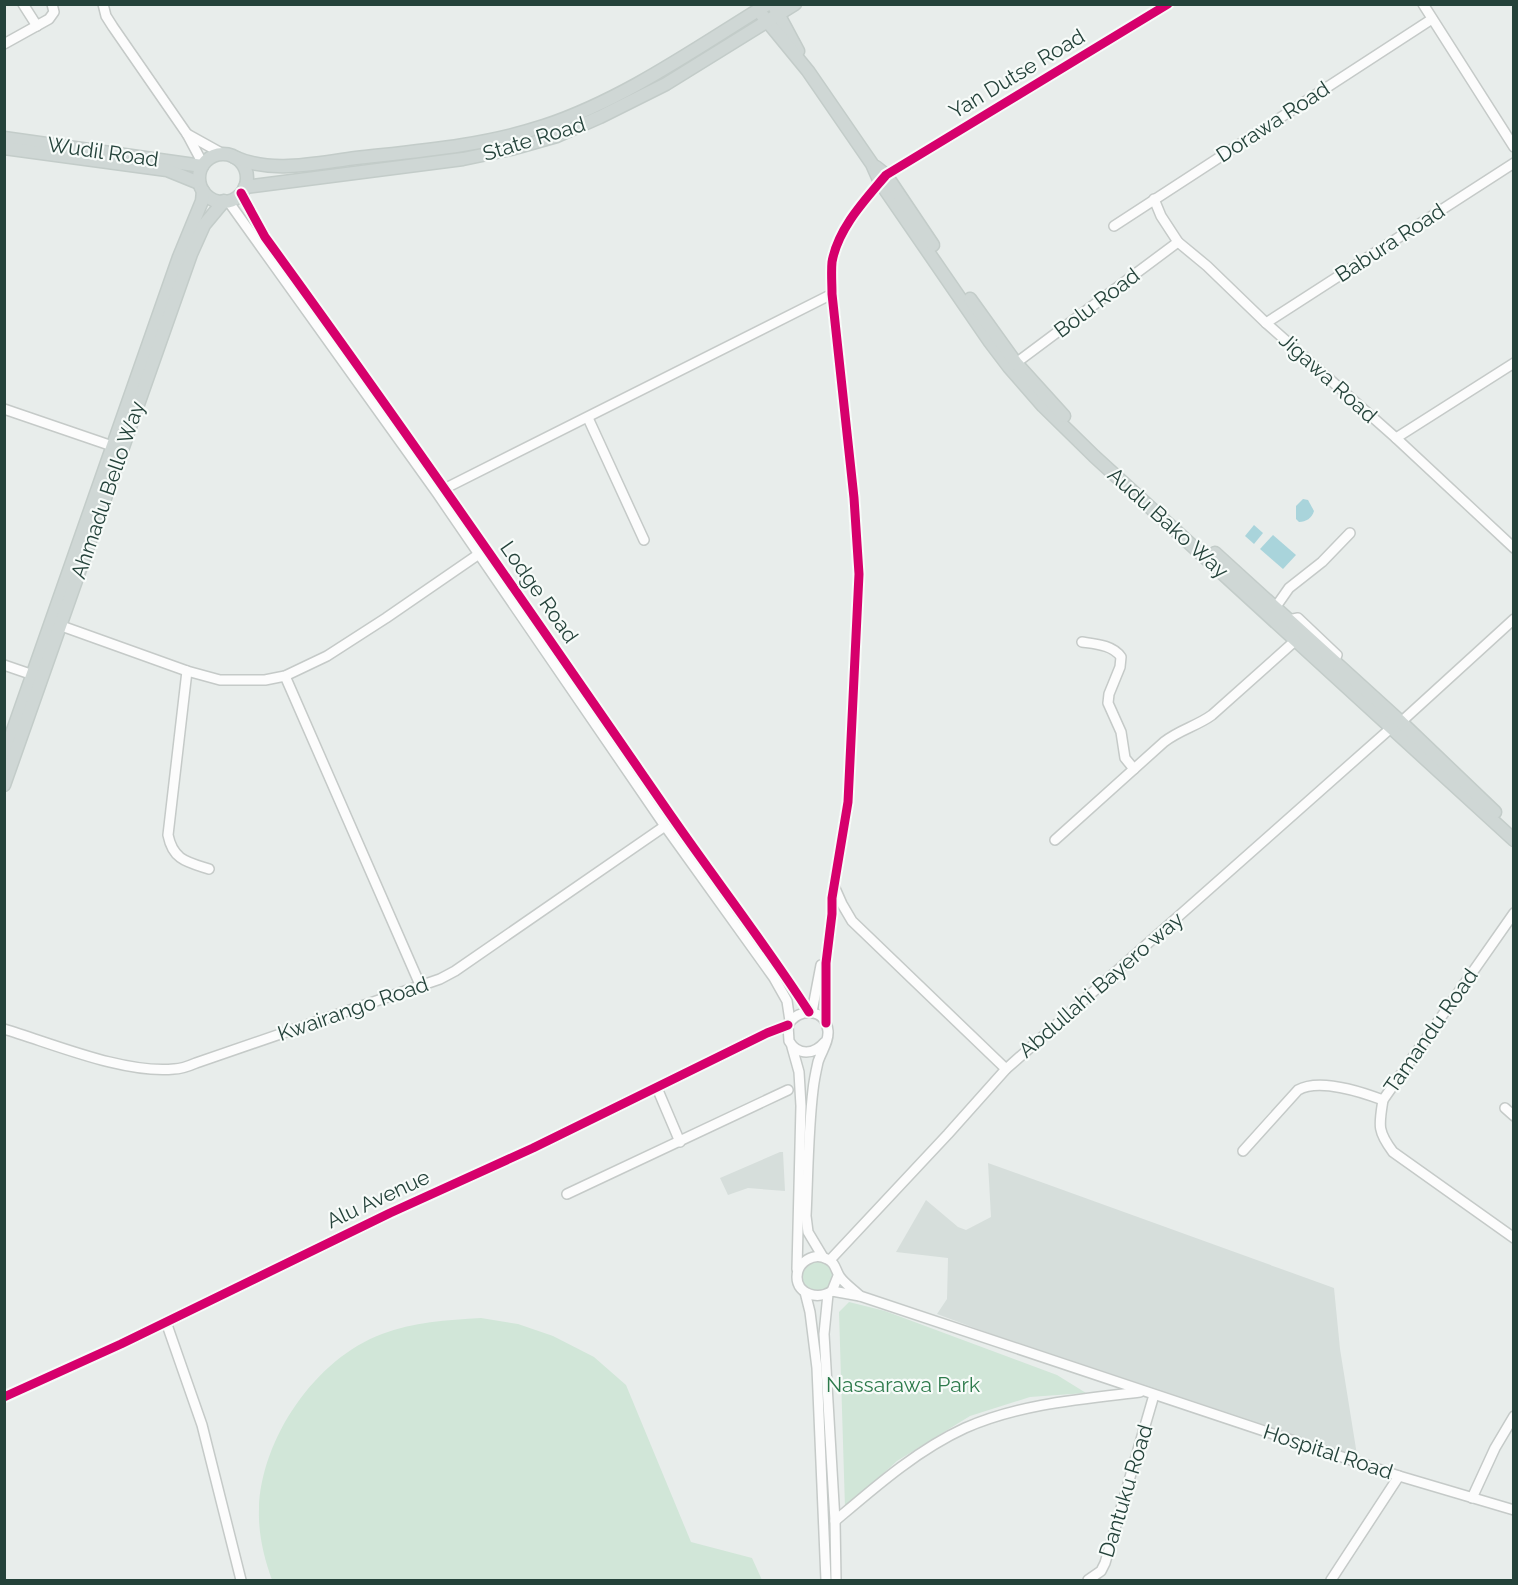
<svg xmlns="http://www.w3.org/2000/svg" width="1518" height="1585" font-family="Raleway,sans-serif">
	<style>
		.built { fill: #d6dedb }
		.green { fill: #d1e6d8 }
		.water { fill: #a9d4db }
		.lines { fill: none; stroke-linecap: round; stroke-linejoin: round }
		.minor-casing { stroke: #c5cac8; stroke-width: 12 }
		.major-casing { stroke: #c3ccc9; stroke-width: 15 }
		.minor { stroke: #fcfcfc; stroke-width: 9 }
		.major { stroke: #cfd7d5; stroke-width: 12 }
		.cycleway-casing { stroke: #f7fbf9; stroke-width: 13 }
		.cycleway { stroke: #d6006c; stroke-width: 9 }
		.labels { text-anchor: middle; stroke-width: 4.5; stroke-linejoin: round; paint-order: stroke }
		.street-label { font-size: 21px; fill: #24423a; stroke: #f7fbf9 }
		.park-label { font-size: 21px; fill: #2d7a4b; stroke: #f7fbf9 }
	</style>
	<rect width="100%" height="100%" fill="#e8edeb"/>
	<g class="built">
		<path d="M780,1152H783L785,1191L748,1188L728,1195L720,1178Z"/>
		<path d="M988,1163L1334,1288L1340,1349L1357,1455L1298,1439L1042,1353L937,1314L947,1299L948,1258L896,1252L926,1200L958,1227L966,1230L991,1217Z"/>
	</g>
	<g class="green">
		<circle cx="817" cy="1276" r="16"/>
		<path d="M849,1302L885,1311L1057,1375L1086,1393L1030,1397L970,1416L897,1461L845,1508L839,1312Z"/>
		<path d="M481,1318L518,1324L553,1336L594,1357L626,1385L691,1542L752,1558L762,1580H272C264,1558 258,1533 259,1509C261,1439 315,1359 382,1334C413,1322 447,1320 481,1318Z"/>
	</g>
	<g class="water">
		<path d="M1303,499L1308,500L1314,511C1312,518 1306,522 1299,522L1296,519V506Z"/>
		<path d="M1254,525L1263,533L1254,544L1245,536Z"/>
		<path d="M1273,535L1296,555L1283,569L1260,549Z"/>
	</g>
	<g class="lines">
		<g class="minor-casing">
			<g id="minor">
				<path d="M23,4L37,26"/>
				<path d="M103,4L106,16L113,27L187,134L203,164"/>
				<path d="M1423,4L1514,147"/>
				<path d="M4,44L49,19L54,12L52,4"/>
				<path d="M187,134L223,154"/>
				<path d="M241,193L265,237C404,428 538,623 672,817C717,882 766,945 809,1012"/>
				<path d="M1154,199L1161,216L1178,242L1207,266L1266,323L1396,438L1514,548"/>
				<path d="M228,201L437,493L665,826L774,978L787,1001L790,1021"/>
				<path d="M1114,226L1432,19"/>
				<path d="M1266,323L1514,163"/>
				<path d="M1016,363L1178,242"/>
				<path d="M4,409L118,448"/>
				<path d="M588,418L644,540"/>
				<path d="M1396,438L1514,363"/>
				<path d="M444,489L832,294"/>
				<path d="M1275,608L1289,588L1322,562L1350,533"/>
				<path d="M1288,620L1298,618L1337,655L1334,662"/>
				<path d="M56,624L187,671L220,680H265L285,676L327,656L386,618L479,554"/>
				<path d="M1082,642C1096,644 1113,645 1121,657L1120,667L1109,694L1108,703L1121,732L1125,758L1134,769"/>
				<path d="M4,665L36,676"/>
				<path d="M187,671L168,835C173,860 187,862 209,869"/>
				<path d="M285,676L421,987"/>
				<path d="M1401,722L1514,619"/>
				<path d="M1055,840L1164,742C1179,730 1197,726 1212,715L1296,640"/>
				<path d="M834,886L842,904L852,921L1006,1069"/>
				<path d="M1514,913L1383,1100C1379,1125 1377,1131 1393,1152L1514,1238"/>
				<path d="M812,1012L821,965"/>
				<path d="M826,1023V963L832,914V898L848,802L859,574L854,498L832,294C832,284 831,272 832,262C838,228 865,200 886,175L1168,4"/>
				<path d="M4,1029C54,1044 124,1074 174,1069C182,1069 189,1066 196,1063L440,979L455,971L665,826"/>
				<path d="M792,1047L799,1072L801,1106L797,1269"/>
				<path d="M657,1088L680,1142"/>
				<path d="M1505,1108L1514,1116"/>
				<path d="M1243,1151L1298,1090C1319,1078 1362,1092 1383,1100"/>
				<path d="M567,1194L788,1090"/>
				<path d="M823,1257L808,1232L806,1216C808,1174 808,1131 813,1090C814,1080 816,1071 818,1062C821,1052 829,1042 828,1031C826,1008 798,1007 788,1025L789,1041C798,1056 814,1055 825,1042"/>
				<path d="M830,1260L948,1134L1006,1069L1391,728"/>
				<path d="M838,1276L832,1291C819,1300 797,1295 797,1277C797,1262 814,1252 827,1259C836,1263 835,1270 840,1277C845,1284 854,1290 860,1296L1399,1476L1514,1510"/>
				<path d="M832,1291L860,1296"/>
				<path d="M805,1292L810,1312L817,1368L826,1580"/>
				<path d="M828,1294L824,1334L835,1521L836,1580"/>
				<path d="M166,1322L202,1425L241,1580"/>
				<path d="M4,1397L121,1344L390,1213L533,1148L767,1033L788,1025"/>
				<path d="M1472,1498L1495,1448L1514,1416"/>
				<path d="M835,1521C875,1487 917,1450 965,1428C1019,1404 1081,1399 1140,1392"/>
				<path d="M1088,1580L1101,1571L1105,1563L1154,1395"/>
				<path d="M1331,1580L1399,1476"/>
			</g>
		</g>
		<g class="major-casing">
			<g id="major">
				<path d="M775,8L798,51"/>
				<path d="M758,10L808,71L872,164L880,182L990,342L1009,367L1043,406L1094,456L1514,840"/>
				<path d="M4,138L202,166"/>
				<path d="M4,148L167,170L199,183"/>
				<circle cx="223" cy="178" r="24"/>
				<path d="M234,157C272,174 316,163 356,158C419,151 483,146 544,126C625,99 696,48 768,4"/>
				<path d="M876,167L886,175L933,245"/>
				<path d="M245,187L463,159L511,149L557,136L600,117L666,84L795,4"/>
				<path d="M970,299L1016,363L1064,416"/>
				<path d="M1215,553L1401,722L1495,812"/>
				<path d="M4,756L179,257L202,201L203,191"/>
				<path d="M4,785L191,254L204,225L224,201"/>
			</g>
		</g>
		<use href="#minor" class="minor"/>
		<use href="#major" class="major"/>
		<g class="cycleway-casing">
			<g id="cycleway">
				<path d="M241,193L265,237C404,428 538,623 672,817C717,882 766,945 809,1012"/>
				<path d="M826,1023V963L832,914V898L848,802L859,574L854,498L832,294C832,284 831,272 832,262C838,228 865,200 886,175L1168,4"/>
				<path d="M4,1397L121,1344L390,1213L533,1148L767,1033L788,1025"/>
			</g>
		</g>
		<use href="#cycleway" class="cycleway"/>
	</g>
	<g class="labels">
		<g class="street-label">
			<text transform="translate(1017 74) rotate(-31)" y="7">Yan Dutse Road</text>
			<text transform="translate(1273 122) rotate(-33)" y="7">Dorawa Road</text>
			<text transform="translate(534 139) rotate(-17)" y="7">State Road</text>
			<text transform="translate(103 152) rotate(8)" y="7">Wudil Road</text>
			<text transform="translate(1390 243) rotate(-33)" y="7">Babura Road</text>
			<text transform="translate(1097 303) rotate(-37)" y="7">Bolu Road</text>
			<text transform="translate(1328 378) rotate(42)" y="7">Jigawa Road</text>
			<text transform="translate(108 490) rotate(-71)" y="7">Ahmadu Bello Way</text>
			<text transform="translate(1168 523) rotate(42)" y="7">Audu Bako Way</text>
			<text transform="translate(539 592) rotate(55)" y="7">Lodge Road</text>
			<text transform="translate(1101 985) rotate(-41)" y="7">Abdullahi Bayero way</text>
			<text transform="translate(353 1009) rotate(-19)" y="7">Kwairango Road</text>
			<text transform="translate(1431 1031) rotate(-55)" y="7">Tamandu Road</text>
			<text transform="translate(378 1199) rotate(-25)" y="7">Alu Avenue</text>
			<text transform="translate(1328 1452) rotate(18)" y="7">Hospital Road</text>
			<text transform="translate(1126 1491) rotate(-73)" y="7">Dantuku Road</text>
		</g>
		<g class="park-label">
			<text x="903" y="1392">Nassarawa Park</text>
		</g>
	</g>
	<rect width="1518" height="1585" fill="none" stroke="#24423a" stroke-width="12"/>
</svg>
